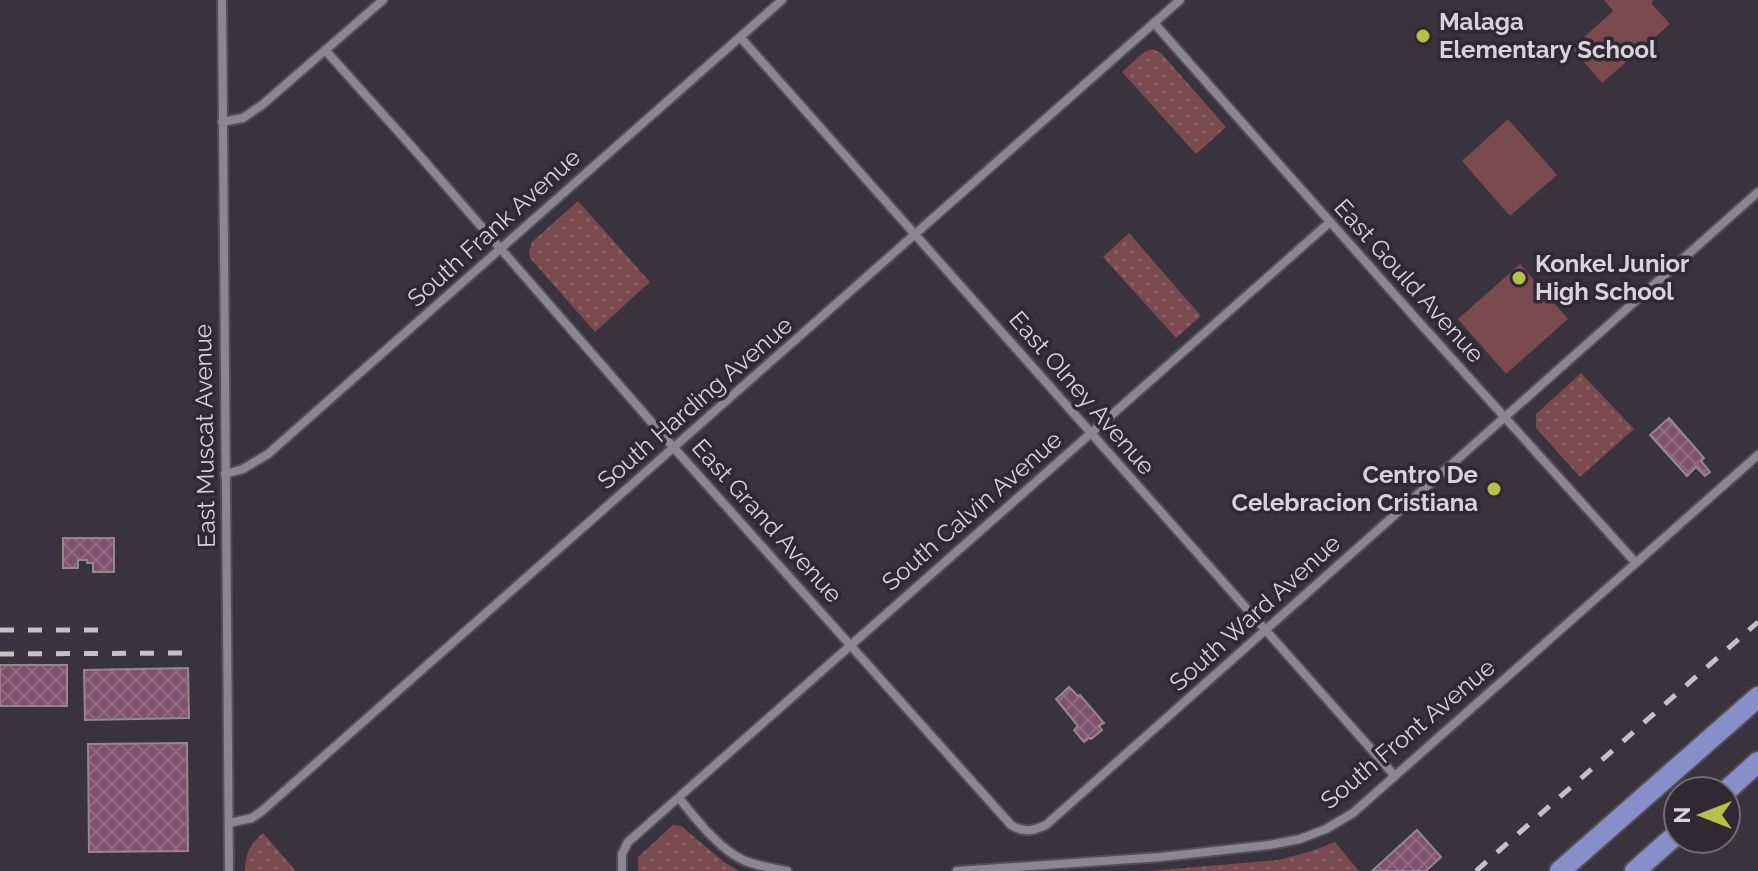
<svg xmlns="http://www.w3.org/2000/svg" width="1758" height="871" font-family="Raleway,sans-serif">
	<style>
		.grass { fill: url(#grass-dots) }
		.park { fill: #7a4a4e }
		.building { fill: url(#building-cross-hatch); stroke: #94878e; stroke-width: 2 }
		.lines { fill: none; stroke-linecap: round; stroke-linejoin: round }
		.street-casing { stroke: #534f57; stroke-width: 12 }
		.primary-casing { stroke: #534f57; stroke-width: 24 }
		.street { stroke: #8c8691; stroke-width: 8 }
		.primary { stroke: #888ec9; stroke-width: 20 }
		.rail { stroke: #c3c0c6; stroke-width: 5; stroke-dasharray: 14 14; stroke-linecap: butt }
		.poi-dot { fill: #b4c24a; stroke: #2e2933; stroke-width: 3 }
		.labels { text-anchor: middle; stroke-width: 7; stroke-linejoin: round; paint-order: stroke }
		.poi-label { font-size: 24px; font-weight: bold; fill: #d6d3d9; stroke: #2e2933; text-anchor: start }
		.street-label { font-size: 24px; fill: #d6d3d9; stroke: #2e2933 }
	</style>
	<defs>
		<pattern id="grass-dots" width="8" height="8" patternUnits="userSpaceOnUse" patternTransform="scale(2)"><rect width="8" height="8" fill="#7a4a4e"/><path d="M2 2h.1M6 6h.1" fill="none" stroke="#8c6367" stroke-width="1.8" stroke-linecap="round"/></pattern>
		<pattern id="building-cross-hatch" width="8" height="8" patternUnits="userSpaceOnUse" patternTransform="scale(2)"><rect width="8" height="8" fill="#80516e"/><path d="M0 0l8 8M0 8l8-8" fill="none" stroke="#916982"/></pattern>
	</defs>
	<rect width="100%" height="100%" fill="#38333d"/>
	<g class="grass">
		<path d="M1153,49L1161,53L1226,127L1196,154L1122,72L1144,52Z"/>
		<path d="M578,201L650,282L595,332L530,258L529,251L532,242Z"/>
		<path d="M1129,233L1201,316L1176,338L1103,257Z"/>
		<path d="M1581,373L1634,429L1580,477L1536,428V414Z"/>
		<path d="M673,825L681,826L724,862L739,871H638V857Z"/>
		<path d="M263,833L296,871H245C245,853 250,845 263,833Z"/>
		<path d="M1335,842L1359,871H1149L1278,860L1312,851Z"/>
	</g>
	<g class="park">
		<path d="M1604,0H1653L1652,4L1670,24L1602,83L1572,48L1613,11Z"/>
		<path d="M1508,119L1557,175L1510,216L1462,161Z"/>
		<path d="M1520,264L1568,319L1506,374L1458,319Z"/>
	</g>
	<g class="building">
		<path d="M1669,418L1704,458L1701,461L1710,472L1705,476L1696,467L1687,476L1650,435Z"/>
		<path d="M63,538H114V572H93V563H87V560H78V568H63Z"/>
		<rect x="0" y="665" width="67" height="41"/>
		<path d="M188,668L189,718L85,720L84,670Z"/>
		<path d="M1069,687L1078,696L1080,695L1104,723L1099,726L1102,730L1091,739L1089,738L1084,742L1074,730L1078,726L1056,699Z"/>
		<path d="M187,743L188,851L89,852L88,744Z"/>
		<path d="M1417,830L1441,857L1426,871H1372Z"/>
	</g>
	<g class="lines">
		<g class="street-casing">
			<g id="street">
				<path d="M222,0L229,871"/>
				<path d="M1154,23L1418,321L1636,563"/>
				<path d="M740,37L1395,776"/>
				<path d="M326,51L413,148L674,448L1011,825C1023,833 1033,831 1046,825L1758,192"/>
				<path d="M222,122L243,118L262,105L383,0"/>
				<path d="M225,474L243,469L268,454L782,0"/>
				<path d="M679,798C697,820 718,848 743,860C757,866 772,868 787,871"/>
				<path d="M229,823L252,818L262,811L1180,0"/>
				<path d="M622,871V854L628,842L1330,222"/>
				<path d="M957,871L1161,857L1269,845L1300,839L1326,829L1353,813L1758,455"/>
			</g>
		</g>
		<g class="primary-casing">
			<g id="primary">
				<path d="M1726,791L1758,762"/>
				<path d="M1560,871L1758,697"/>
				<path d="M1635,871L1678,833"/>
			</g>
		</g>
		<use href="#street" class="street"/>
		<use href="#primary" class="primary"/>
		<g class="rail">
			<path d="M0,630H107"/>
			<path d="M0,654L183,653"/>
			<path d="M1476,871L1758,622"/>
		</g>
	</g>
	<g class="poi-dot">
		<circle cx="1423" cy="36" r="8"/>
		<circle cx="1519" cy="278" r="8"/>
		<circle cx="1494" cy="489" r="8"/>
	</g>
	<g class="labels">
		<g class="poi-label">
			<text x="1439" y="30">Malaga<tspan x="1439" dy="28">Elementary School</tspan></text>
			<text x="1535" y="272">Konkel Junior<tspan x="1535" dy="28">High School</tspan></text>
			<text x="1478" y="483" text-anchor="end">Centro De<tspan x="1478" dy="28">Celebracion Cristiana</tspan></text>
		</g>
		<g class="street-label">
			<text transform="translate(494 228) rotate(-42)" y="8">South Frank Avenue</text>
			<text transform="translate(1409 281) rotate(48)" y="8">East Gould Avenue</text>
			<text transform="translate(1082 393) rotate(49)" y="8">East Olney Avenue</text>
			<text transform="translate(695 403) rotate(-41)" y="8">South Harding Avenue</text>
			<text transform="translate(205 436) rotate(-91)" y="8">East Muscat Avenue</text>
			<text transform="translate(972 511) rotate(-41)" y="8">South Calvin Avenue</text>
			<text transform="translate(767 521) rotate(48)" y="8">East Grand Avenue</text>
			<text transform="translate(1255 613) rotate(-42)" y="8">South Ward Avenue</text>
			<text transform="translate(1408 734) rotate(-40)" y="8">South Front Avenue</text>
		</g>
	</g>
	<g transform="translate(1702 815) rotate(270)"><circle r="38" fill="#2e2933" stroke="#716d75" stroke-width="2"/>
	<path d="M0-6L14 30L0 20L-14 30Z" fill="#b4c24a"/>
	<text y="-12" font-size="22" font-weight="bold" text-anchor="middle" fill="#d6d3d9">N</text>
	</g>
</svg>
